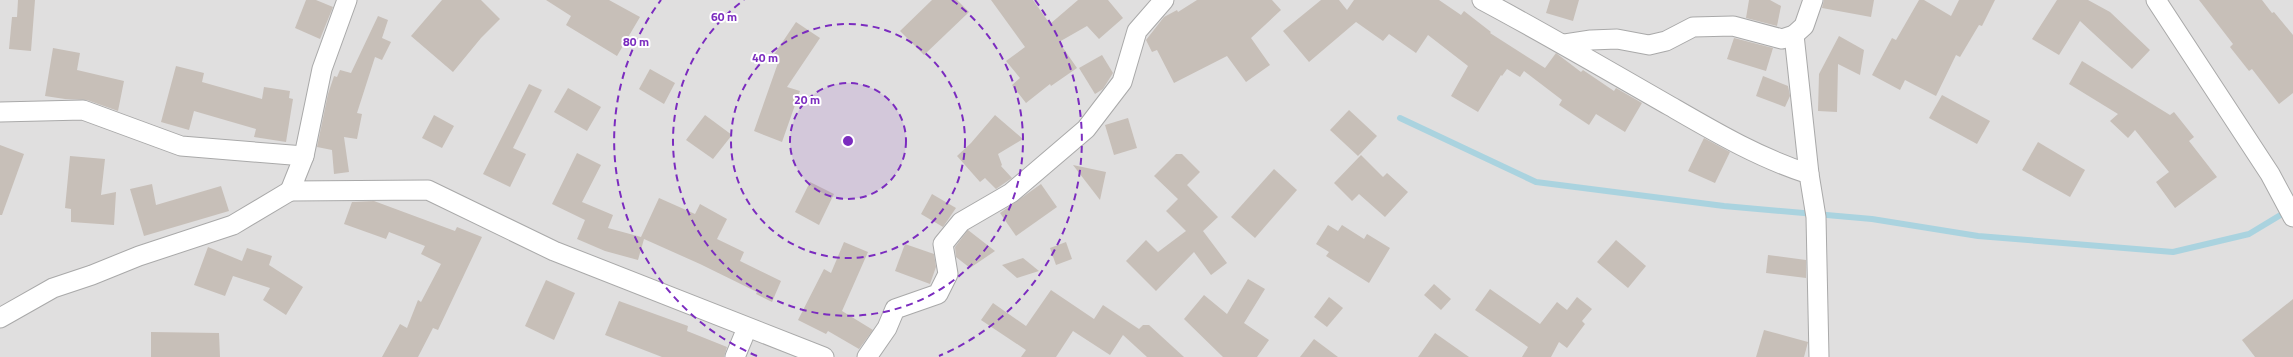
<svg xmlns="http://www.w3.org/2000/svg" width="2293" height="357" font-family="'Titillium Web',sans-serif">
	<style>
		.residential { fill: #e0dfdf }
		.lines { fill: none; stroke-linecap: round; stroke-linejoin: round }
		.stream { stroke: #aad3df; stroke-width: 6 }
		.building { fill: #c7bfb8 }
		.street-casing { stroke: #a9a9a9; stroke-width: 21 }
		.street { stroke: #fff; stroke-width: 19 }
		.ring { fill: none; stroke: #7b2cbf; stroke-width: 2; stroke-dasharray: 7 5 }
		.centre { fill: #7b2cbf; stroke: #fff; stroke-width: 2 }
		.ring-label { font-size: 12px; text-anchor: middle; font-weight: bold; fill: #7b2cbf; stroke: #fff; stroke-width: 4; stroke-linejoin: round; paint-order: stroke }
	</style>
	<rect width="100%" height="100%" fill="#f2efe9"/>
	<rect class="residential" x="0" y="0" width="2293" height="357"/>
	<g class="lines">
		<path class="stream" d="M1400,118L1536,182L1724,206L1872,219L1978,236L2173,252L2249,234L2287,211"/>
	</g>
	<g class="building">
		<path d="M18,0H35L31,51L9,49L12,17H17Z"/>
		<path d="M306,0H316L333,7L320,39L295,28Z"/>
		<path d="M442,0H481L500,19L481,38L453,72L411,36Z"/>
		<path d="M546,0H609L640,17L617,56L566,25L571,16Z"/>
		<path d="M932,0H957L969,12L924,55L900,31Z"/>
		<path d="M991,0H1033L1050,24L1078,0H1108L1123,18L1099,39L1087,26L1059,42L1077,68L1051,86L1050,84L1026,103L1012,85L1020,78L1006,61L1025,47Z"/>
		<path d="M1197,0H1272L1281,10L1251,38L1270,65L1246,82L1227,56L1174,83L1157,50L1152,52L1146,40L1164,17L1177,10L1178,12Z"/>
		<path d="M1321,0H1339L1347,10L1354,0H1439L1461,15L1464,11L1491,32L1490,33L1545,68L1556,53L1581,72L1583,70L1614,91L1616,88L1642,103L1625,132L1596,114L1589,125L1559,105L1562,100L1524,71L1520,77L1507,69L1502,76L1501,75L1478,112L1451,96L1468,66L1428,35L1416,53L1389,34L1383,41L1356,22L1309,62L1283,31Z"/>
		<path d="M1550,0H1579L1573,21L1546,13Z"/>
		<path d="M1749,0H1770L1781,6L1777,26L1746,18Z"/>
		<path d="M1824,0H1874L1871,17L1822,8Z"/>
		<path d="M1919,0H1924L1951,16L1959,0H1995L1982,26L1979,25L1960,57L1956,55L1936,96L1905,80L1900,90L1872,75L1892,38L1896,40Z"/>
		<path d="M2057,0H2088L2110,12L2150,50L2132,69L2080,21L2059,55L2032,39Z"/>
		<path d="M2199,0H2262L2272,13L2274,12L2293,35V93L2279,104L2252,69L2249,71L2230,47L2233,44Z"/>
		<path d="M378,16L388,20L382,38L391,42L382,60L375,57L357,113L362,114L357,139L344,137L349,172L334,174L332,150L317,147L328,94L334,76L337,77L340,70L351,73Z"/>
		<path d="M796,22L820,38L787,87L800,91L782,142L754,131L778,63L771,59Z"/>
		<path d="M1839,36L1864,50L1860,75L1838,64L1837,112L1818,111L1819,74Z"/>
		<path d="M1734,38L1773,48L1766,71L1727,59Z"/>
		<path d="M53,48L80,53L77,70L124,81L118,111L87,100L65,99L45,96Z"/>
		<path d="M1102,55L1113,73L1103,89L1095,94L1079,68Z"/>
		<path d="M2082,61L2170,115L2174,112L2194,137L2189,141L2217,177L2175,208L2156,182L2169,172L2135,130L2128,138L2110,121L2118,114L2069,84Z"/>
		<path d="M176,66L204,73L202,82L262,99L264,87L290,91L289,98L293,99L286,142L254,137L256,129L194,111L189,130L161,122Z"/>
		<path d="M650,69L675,83L664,104L639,89Z"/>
		<path d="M1763,76L1788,86L1790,96L1785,107L1756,96Z"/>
		<path d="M529,84L542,90L513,148L526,154L510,187L483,174Z"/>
		<path d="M568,88L601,107L587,131L554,112Z"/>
		<path d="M1942,95L1990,121L1977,144L1929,118Z"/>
		<path d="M1349,110L1377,136L1358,156L1330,130Z"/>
		<path d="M434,115L454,126L442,148L422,138Z"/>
		<path d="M705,115L732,135L713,159L686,140Z"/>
		<path d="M995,115L1023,139L998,154L1002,165L1001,166L1012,178L996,189L985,178L980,182L957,156L971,143Z"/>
		<path d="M1128,118L1137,148L1114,155L1105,125Z"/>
		<path d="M1704,138L1730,152L1715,183L1688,171Z"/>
		<path d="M2038,142L2085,170L2070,197L2022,170Z"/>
		<path d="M0,145L24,154L2,215H0Z"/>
		<path d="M577,153L601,165L582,202L613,215L608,228L641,237L659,198L695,214L700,204L727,219L717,239L744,252L740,261L781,281L772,302L756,294L757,292L700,264L644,239L638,260L605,251L577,239L585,220L552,204Z"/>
		<path d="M1176,154H1182L1200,172L1187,185L1218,217L1203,231L1227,263L1211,275L1194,252L1156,291L1126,261L1146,240L1158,252L1186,231L1166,211L1178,199L1154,176Z"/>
		<path d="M1361,155L1383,177L1387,173L1408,192L1385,217L1359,194L1352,201L1334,183Z"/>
		<path d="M70,156L105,159L101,195L116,192L114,225L71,222V209L65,208Z"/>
		<path d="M1073,165L1106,172L1100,200Z"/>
		<path d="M1274,169L1297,190L1255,238L1231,217Z"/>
		<path d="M810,182L834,194L819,225L795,212Z"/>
		<path d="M152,184L156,205L221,186L229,211L144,236L130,189Z"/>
		<path d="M1041,184L1057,207L1016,236L1000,213Z"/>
		<path d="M932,194L956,208L943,227L921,214Z"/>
		<path d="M374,201L455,231L457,227L482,237L438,330L433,328L418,357H382L400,324L407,328L418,300L421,302L441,264L421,254L425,246L389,232L386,239L344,224L352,202Z"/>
		<path d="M1328,225L1338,231L1342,225L1364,239L1367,234L1390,248L1369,283L1326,256L1329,252L1316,244Z"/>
		<path d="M968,230L995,251L970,268L956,257L955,247Z"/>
		<path d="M1616,240L1646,266L1628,288L1597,262Z"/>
		<path d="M844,242L868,252L842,311L873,330L859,349L828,331L826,334L798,320L824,269L831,273Z"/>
		<path d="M1066,242L1072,259L1056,265L1050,248Z"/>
		<path d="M905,244L934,254L936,267L930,284L895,271Z"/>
		<path d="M208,247L242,261L247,248L272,256L269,265L303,287L286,315L263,300L270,288L233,276L225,296L194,285Z"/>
		<path d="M1768,255L1806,260V278L1766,273Z"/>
		<path d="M1023,258L1039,271L1017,278L1002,265Z"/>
		<path d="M1248,279L1265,289L1244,323L1269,340L1257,357H1223L1184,319L1204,295L1227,314Z"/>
		<path d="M546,280L575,293L554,340L525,326Z"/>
		<path d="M1434,284L1451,299L1441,310L1424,295Z"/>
		<path d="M1490,289L1540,324L1557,302L1567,310L1577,297L1592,309L1582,321L1585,324L1567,348L1559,342L1551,357H1522L1528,347L1475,310Z"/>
		<path d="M1051,290L1094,319L1103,305L1139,329L1143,325H1149L1184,357H1147L1123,335L1110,355L1073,331L1056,357H1021L1026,350L981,320L993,303L1026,326Z"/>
		<path d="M1329,297L1343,308L1327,327L1314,317Z"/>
		<path d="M2293,299V357H2255L2242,340Z"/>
		<path d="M619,301L688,326L687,331L727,347L724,357H662L605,335Z"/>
		<path d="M1764,330L1808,342L1804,357H1756Z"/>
		<path d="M151,332L219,333L220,357H151Z"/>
		<path d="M1435,333L1469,357H1418Z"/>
		<path d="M1314,339L1338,357H1300Z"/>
	</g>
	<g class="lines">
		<g class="street-casing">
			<g id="street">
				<path d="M347,0L322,69L304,156L290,191L428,190L554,251L824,357"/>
				<path d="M1482,0C1546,34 1607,70 1670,106C1715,132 1759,158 1809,174L1816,217L1819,357"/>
				<path d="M2156,0L2270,174L2293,217"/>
				<path d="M1794,35L1809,174"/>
				<path d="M1565,44L1591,40L1617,39L1649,45L1666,41L1693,27L1733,26L1782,39L1794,35L1804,26L1813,0"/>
				<path d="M0,112L83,110L181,146L304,156"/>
				<path d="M0,318L53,288L92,275L139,256L233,225L290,191"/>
				<path d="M735,357L747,328"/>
				<path d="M867,357L887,328L895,309L938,294L948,274L943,244L961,222L1011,193L1086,129L1122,82L1137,31L1164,0"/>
			</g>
		</g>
		<use href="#street" class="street"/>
	</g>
	<circle cx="848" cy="141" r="58" fill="#7b2cbf" fill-opacity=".12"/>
	<g class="ring">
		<circle cx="848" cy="141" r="58"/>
		<circle cx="848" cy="141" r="117"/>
		<path d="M952 0A175 175 0 1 1 744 0"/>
		<path d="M757 356A234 234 0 0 1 661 0M1035 0A234 234 0 0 1 939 356"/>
	</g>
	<circle cx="848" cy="141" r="6" class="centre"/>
	<g class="ring-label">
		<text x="724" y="21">60 m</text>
		<text x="636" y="46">80 m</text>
		<text x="765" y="62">40 m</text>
		<text x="807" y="104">20 m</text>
	</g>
</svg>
